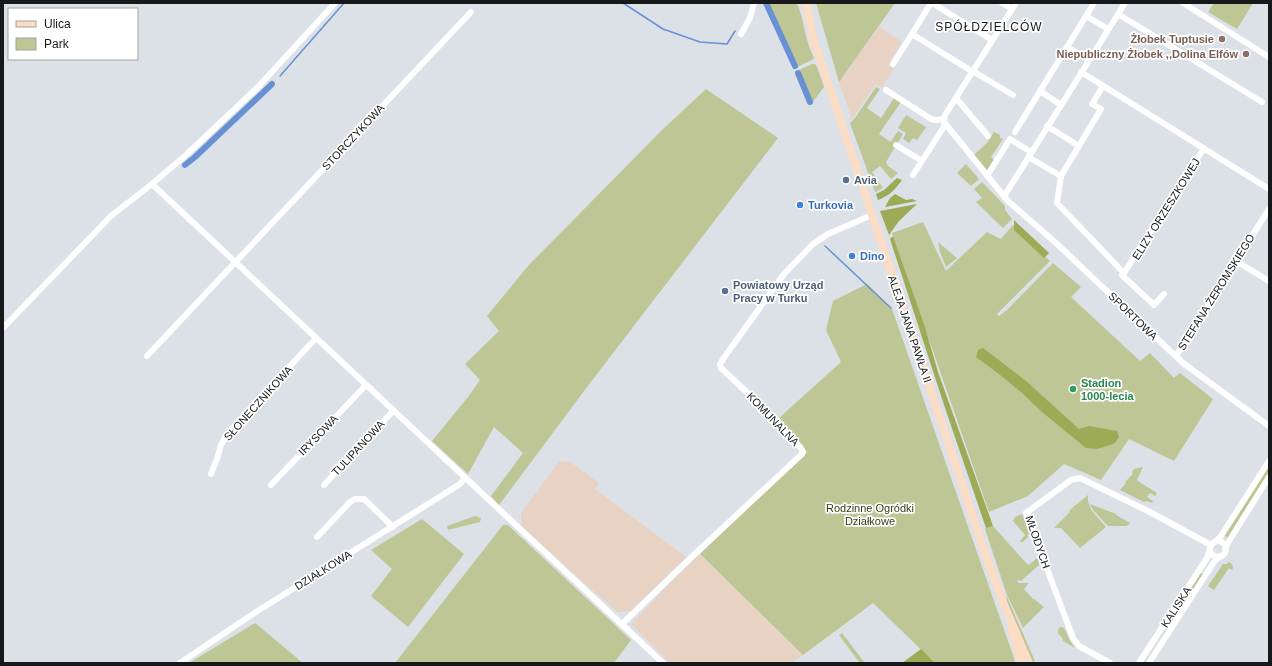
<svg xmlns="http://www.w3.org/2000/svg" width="1272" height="666" font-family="Helvetica,sans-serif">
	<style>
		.industrial { fill: #e7d2c4 }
		.green { fill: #bdc694 }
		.forest { fill: #9daa56 }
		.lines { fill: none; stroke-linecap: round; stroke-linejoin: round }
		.stream { stroke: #6891d3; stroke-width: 1.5 }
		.canal { stroke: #6891d3; stroke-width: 6 }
		.minor { stroke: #fff; stroke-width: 6 }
		.major { stroke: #fbdcc4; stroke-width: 8 }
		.education-dot { fill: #8d6e63; stroke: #fff; stroke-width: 1.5 }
		.service-dot { fill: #5c6f8a; stroke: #fff; stroke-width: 1.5 }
		.shop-dot { fill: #3f7fe0; stroke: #fff; stroke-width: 1.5 }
		.leisure-dot { fill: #2e9e5b; stroke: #fff; stroke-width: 1.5 }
		.labels { text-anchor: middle; stroke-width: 3.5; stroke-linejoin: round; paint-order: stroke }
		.education-label { font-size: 11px; font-weight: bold; fill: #785e54; stroke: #fff; text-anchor: end }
		.street-label { font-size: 11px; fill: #17181a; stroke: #fff }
		.service-label { font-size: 11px; font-weight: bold; fill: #4e5e75; stroke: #fff; text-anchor: start }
		.shop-label { font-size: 11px; font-weight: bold; fill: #366cbe; stroke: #fff; text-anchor: start }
		.leisure-label { font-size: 11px; font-weight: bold; fill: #27864d; stroke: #fff; text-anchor: start }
		.park-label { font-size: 11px; fill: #373c18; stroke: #fff }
		.neighbourhood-label { font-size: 12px; letter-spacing: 1px; fill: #17181a; stroke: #fff }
	</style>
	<rect width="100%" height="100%" fill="#dce1e7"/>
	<g class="industrial">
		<path d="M879,27L902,42L888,65L894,69L882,87L875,85L852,119L839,82Z"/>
		<path d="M569,461L599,483L595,489L686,557L632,611L617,612L521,526V513L559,462Z"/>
		<path d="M698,553L803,655L792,663H670L631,624Z"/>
	</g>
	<g class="green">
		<path d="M760,3H796C801,8 805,34 808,43C809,48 812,53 814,58L812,60L797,67L769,9L765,5Z"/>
		<path d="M816,3H895L839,82Z"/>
		<path d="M1214,3H1253L1237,29L1208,12Z"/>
		<path d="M812,64H815L817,67L824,87L812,103L799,70Z"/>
		<path d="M876,87L880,89L867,108L881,118L894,98L901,102L879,134L891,142L898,131L903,134L886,162L888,166L898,173L891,179L880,166L872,172L883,188L875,192L850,123L855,118Z"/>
		<path d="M706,89L778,138L587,387L499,505L491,496L523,453L494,427L468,474L432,441L468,397L480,380L465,364L499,331L487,316L528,266L661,131Z"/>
		<path d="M906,115L926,127L917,140L913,138L909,143L903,139L906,133L898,128Z"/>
		<path d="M994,132L1000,135V138L1003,139L991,157L994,160L987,171L974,155L987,143Z"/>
		<path d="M966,164L979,179L971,186L957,173Z"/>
		<path d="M982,182L1005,206V210L1012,219L1003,228L976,202L982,198L974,189Z"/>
		<path d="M923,222L946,271L987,232L1001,239L1013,225L1050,261L997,314L999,316L1007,310L1053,263L1081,287L1071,297L1140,361L1150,353L1174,378L1180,373L1213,399L1174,461L1129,439L1101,480L1064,464L1028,496L989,512L892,233Z"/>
		<path d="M938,242L957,258L946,267L940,252Z"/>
		<path d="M867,284L892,309L1015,661L1012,663H935L873,603L803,655L700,554L807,452L779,418L841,362L826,330L833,301Z"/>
		<path d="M1269,465V474L1228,538L1224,535Z"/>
		<path d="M1143,467L1137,480L1141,483L1157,493L1155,496L1150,493L1147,497L1153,501L1152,503L1146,501L1144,502L1120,490L1126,483L1125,482L1133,474L1132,472L1134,469Z"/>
		<path d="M1088,495V502L1092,511L1106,527L1080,548L1061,528H1054L1070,512L1069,511L1075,505H1076Z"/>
		<path d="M1090,504L1116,514V515L1130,523L1127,526H1108L1093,510Z"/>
		<path d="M1022,514L1030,534L1027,535L1028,537L1023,542H1021L1020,541L1025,535L1013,521L1015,517Z"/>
		<path d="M475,516L481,518L480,522L448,530L447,526Z"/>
		<path d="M422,519L464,554L408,627L371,596L392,569L371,550Z"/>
		<path d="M503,525H508L631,640L614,663H395Z"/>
		<path d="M993,526L1027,564L1029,565L1037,558L1040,566L1039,565L1021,581L1019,580L1017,581L1019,583H1029L1024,589L1033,599H1034L1044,607L1023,628L1007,595L985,529L986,528Z"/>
		<path d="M1228,562L1232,564L1233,568L1232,570L1229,568L1214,590L1208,586L1223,564H1227Z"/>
		<path d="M1200,573L1204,575L1167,629L1165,627Z"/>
		<path d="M1005,597H1007L1035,661L1032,662Z"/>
		<path d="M255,623L303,663H189Z"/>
		<path d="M1060,627H1062L1064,628L1070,641L1075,648L1063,641V639L1058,633V630Z"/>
		<path d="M842,633L864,662L860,663L839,635Z"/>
	</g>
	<g class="forest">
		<path d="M897,178L902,180C894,191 890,195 878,200L876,194L884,190Z"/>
		<path d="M895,194L906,200L912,199L917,201L885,207L890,198Z"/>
		<path d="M917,204L899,221L889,235L880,211Z"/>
		<path d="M1014,220L1049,253L1044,258L1014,230Z"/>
		<path d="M893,236L925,327L938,372L993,526L986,528L945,408L890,239Z"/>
		<path d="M983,348L1026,381L1079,429L1089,426L1117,431L1119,437L1115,443L1110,445L1097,449L1086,448L1042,412L1022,393L999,374L976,357L978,350Z"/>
		<path d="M921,649L935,663H902Z"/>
	</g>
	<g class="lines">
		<g class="stream">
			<path d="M623,3L663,29L700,42L727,44L735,31"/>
			<path d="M280,76L344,3"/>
			<path d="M825,246L891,308"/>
		</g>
		<g class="canal">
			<path d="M766,3L795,66"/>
			<path d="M798,73L810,102"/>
			<path d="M185,165L195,157L272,84"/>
		</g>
		<g class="minor">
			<path d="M932,3L992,40"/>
			<path d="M1002,3L1012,9"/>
			<path d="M1016,3L945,115L944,122L1007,200L1056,243L1167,348L1183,363L1269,426"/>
			<path d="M1183,3L1269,57"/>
			<path d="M1118,14L1262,102"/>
			<path d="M1086,16L1108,29"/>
			<path d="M741,34L750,18L754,3"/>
			<path d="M912,34L973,72L976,73L1013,95"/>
			<path d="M1067,47L1089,60"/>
			<path d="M893,64L912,34L931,3"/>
			<path d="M1081,72L1269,189"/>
			<path d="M886,90L931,119L936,120L944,119"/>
			<path d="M1040,91L1061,105"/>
			<path d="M956,98L988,136"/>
			<path d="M1047,126L1079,146"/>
			<path d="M1015,132L1094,3"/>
			<path d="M896,145L922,161"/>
			<path d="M1028,157L1061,176L1057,203L1124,273L1204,148"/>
			<path d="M913,175L945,125"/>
			<path d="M987,176L1010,139L1031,152"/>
			<path d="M1061,176L1101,109L1092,104L1103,86"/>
			<path d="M152,184L186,155L259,86L335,3"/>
			<path d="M1005,197L1006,193L1010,187L1125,3"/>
			<path d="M1236,261L1269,281"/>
			<path d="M1124,273L1122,275L1154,305L1164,294"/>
			<path d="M3,328L111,216L152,184L663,663"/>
			<path d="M147,356L471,12"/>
			<path d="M1176,356L1269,209"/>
			<path d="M211,474L217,459L221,445L227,434L316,338"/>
			<path d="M271,485L366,385"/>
			<path d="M324,485L393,411"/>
			<path d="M317,537L350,502L355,499H364L393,527"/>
			<circle cx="1218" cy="549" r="8"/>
			<path d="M1215,542L1221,536L1269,461"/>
			<path d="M1225,549L1229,541L1269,477"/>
			<path d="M622,624L697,552L802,454L803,452L801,448L765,409L721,368L720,364L723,359L784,274L813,244L828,234L872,215"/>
			<path d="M180,663L256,612L460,484L465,478"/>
			<path d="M1110,663L1079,646L1073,638L1026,513L1071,480L1080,478L1150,512L1211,545"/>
			<path d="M1139,663L1207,558L1210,549"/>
			<path d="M1149,663L1214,562L1220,556"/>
		</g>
		<g class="major">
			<path d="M806,3L814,42L820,59L986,556L1005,607L1029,663"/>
			<path d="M1011,629L1022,663"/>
		</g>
	</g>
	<g class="education-dot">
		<circle cx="1222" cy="39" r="4"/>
		<circle cx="1246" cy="54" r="4"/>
	</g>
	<g class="service-dot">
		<circle cx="846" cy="180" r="4"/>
		<circle cx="725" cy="291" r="4"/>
	</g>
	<g class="shop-dot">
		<circle cx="800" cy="205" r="4"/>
		<circle cx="852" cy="256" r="4"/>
	</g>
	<circle class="leisure-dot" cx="1073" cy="389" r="4"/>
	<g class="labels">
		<g class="education-label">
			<text x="1214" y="43">Żłobek Tuptusie</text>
			<text x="1238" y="58">Niepubliczny Żłobek ,,Dolina Elfów</text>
		</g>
		<g class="street-label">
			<text transform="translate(353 137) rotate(-47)" y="4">STORCZYKOWA</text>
			<text transform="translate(1166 209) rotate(-58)" y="4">ELIZY ORZESZKOWEJ</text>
			<text transform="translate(1216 292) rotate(-58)" y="4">STEFANA ŻEROMSKIEGO</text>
			<text transform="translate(1133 316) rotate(44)" y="4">SPORTOWA</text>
			<text transform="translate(910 329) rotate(71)" y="4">ALEJA JANA PAWŁA II</text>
			<text transform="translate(258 403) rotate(-48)" y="4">SŁONECZNIKOWA</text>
			<text transform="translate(773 419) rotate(46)" y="4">KOMUNALNA</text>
			<text transform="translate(318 435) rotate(-46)" y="4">IRYSOWA</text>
			<text transform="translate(358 448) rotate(-47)" y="4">TULIPANOWA</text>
			<text transform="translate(1038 542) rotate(71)" y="4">MŁODYCH</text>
			<text transform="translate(323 570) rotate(-32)" y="4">DZIAŁKOWA</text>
			<text transform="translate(1176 607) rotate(-57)" y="4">KALISKA</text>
		</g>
		<g class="service-label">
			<text x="854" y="184">Avia</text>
			<text x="733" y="289">Powiatowy Urząd<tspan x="733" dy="13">Pracy w Turku</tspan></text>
		</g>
		<g class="shop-label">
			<text x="808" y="209">Turkovia</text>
			<text x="860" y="260">Dino</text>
		</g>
		<g class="leisure-label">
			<text x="1081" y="387">Stadion<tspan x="1081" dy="13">1000-lecia</tspan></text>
		</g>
		<g class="park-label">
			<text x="870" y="512">Rodzinne Ogródki<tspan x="870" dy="13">Działkowe</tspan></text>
		</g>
		<g class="neighbourhood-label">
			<text x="989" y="31">SPÓŁDZIELCÓW</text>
		</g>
	</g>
	<rect width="1272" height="666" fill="none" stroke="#17181a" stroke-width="8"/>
	<rect x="8" y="8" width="130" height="52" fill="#ffffff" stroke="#a2a3a3"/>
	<rect x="16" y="21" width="20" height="6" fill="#fbdcc4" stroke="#a2a3a3"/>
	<text x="44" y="28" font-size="12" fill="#17181a">Ulica</text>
	<rect x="16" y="38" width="20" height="12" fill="#bdc694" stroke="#a2a3a3"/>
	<text x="44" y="48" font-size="12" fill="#17181a">Park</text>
</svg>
